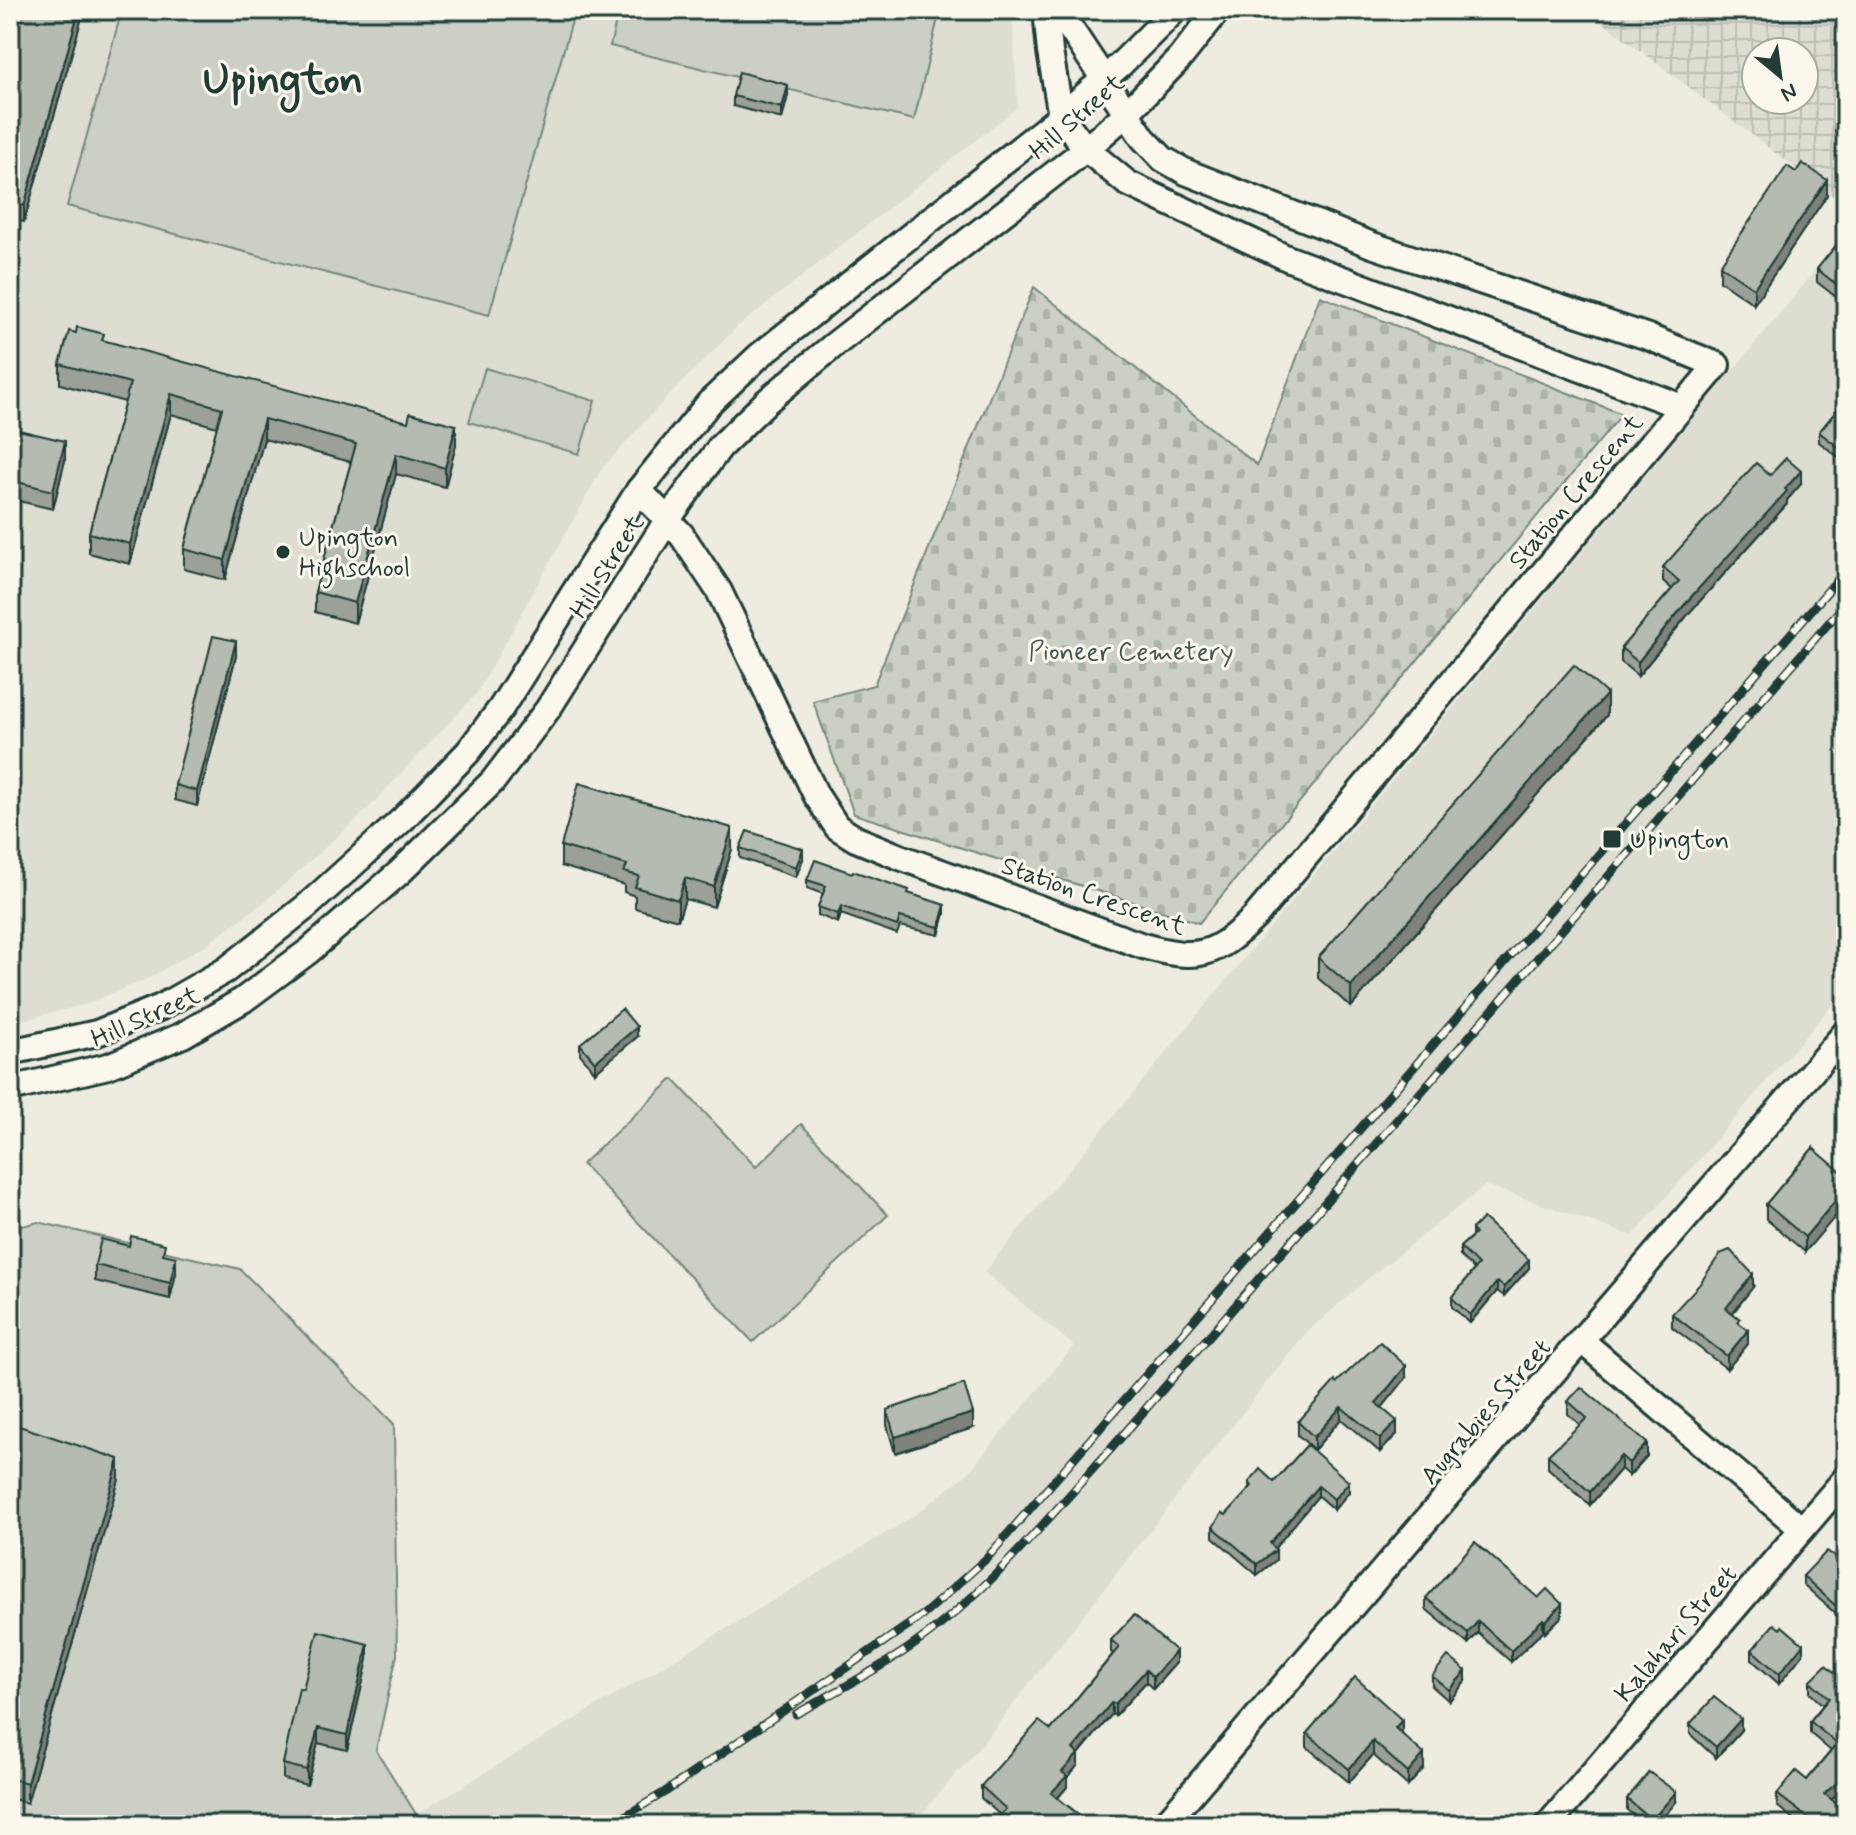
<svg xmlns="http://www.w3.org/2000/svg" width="1856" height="1835" font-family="Mynerve,sans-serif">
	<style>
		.built { fill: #ddddd2 }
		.industrial { fill: url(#industrial-grid); fill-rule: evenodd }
		.green { fill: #cbcfc4; stroke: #75867c; stroke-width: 2 }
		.cemetery { fill: url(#cemetery-stones); stroke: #75867c; stroke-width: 2 }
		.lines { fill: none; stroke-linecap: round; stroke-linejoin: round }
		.minor-casing { stroke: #1f3d34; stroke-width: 30 }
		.minor { stroke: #fbf7ec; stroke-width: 24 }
		.rail-casing { stroke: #1f3d34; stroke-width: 9 }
		.rail { stroke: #fbf7ec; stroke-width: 6; stroke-dasharray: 18; stroke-linecap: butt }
		.wall { fill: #9ba197; stroke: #1f3d34; stroke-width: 2 }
		.shaded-wall { fill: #7e837b; stroke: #1f3d34; stroke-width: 2 }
		.building { fill: #b4bbb0; stroke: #1f3d34; stroke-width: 2 }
		.poi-dot { fill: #1f3d34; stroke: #fbf7ec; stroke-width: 3 }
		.labels { text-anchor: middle; stroke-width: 6; stroke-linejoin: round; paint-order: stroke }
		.street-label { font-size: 26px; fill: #1f3d34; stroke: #fbf7ec }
		.poi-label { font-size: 26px; fill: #1f3d34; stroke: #fbf7ec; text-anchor: start }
		.park-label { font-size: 26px; fill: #415a51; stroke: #fbf7ec }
		.town-label { font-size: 42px; font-weight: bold; fill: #1f3d34; stroke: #fbf7ec }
	</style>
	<defs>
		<pattern id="industrial-grid" width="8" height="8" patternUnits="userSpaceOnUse" patternTransform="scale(2)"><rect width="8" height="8" fill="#ddddd2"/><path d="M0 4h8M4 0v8" fill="none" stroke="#bdbfb5"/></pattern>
		<pattern id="cemetery-stones" width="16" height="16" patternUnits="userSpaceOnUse" patternTransform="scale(2)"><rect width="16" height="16" fill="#cbcfc4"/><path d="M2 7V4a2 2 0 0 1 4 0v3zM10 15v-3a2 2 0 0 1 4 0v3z" fill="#aeb3a9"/></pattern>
	</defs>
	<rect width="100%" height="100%" fill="#eeece1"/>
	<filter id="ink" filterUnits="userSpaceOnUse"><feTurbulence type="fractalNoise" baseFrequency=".0125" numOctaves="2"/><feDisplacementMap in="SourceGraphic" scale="16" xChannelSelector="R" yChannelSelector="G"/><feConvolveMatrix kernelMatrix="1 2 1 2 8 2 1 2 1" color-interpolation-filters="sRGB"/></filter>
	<g filter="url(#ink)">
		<g class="built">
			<path d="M10,10H1012L1018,107L737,327L656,409L601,470L477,693L365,812L263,903L205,945L149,978L87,1004L10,1023Z"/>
			<path d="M1846,234V989L1633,1236L1486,1185L1370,1277L1305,1334L978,1749L912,1825H398L911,1518L967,1474L1074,1346L984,1272Z"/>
		</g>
		<path class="industrial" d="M1586,10H1846V206ZM1756,52H1804V100H1756Z"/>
		<g class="green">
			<path d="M122,10H575L489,315L67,206Z"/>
			<path d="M619,10H940L914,120L610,46Z"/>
			<path d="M485,368L595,401L579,454L469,422Z"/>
			<path d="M673,1079L756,1167L801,1124L888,1215L753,1342L582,1164Z"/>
			<path d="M38,1222L240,1269L394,1424L397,1655L376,1750L416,1814L398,1825H10V1229Z"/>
		</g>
		<path class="cemetery" d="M1034,287L1257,465L1320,296L1622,414L1199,923L854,814L813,701L874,685Z"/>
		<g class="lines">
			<g class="minor-casing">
				<g id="minor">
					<path d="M1046,10L1050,52L1061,116L1086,149L1127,183L1287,258L1682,407"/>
					<path d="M639,490L681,534L719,591L816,795L837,827L856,839L900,857L1143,946C1198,961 1214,957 1255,917L1717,365L1648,337L1372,245L1186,172L1163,159L1143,138L1058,10"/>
					<path d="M10,1052L97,1033L161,1007L226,970L307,906L402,820L468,752L501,708L639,490L709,403L759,356L1061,116L1120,65L1175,10"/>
					<path d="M10,1089L108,1066L183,1035L243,1000L309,951L400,872L493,781L548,709L668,519L720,447L766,402L834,345L1086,149L1126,114L1180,58L1218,10"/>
					<path d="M1582,1341L1802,1529"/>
					<path d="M1164,1825L1846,1032"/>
					<path d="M1548,1825L1846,1478"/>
				</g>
			</g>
			<use href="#minor" class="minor"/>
			<g class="rail-casing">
				<g id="rail">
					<path d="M796,1714C832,1694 869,1674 903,1652C984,1598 1045,1521 1110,1450L1846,603"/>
					<path d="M610,1825L665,1792L923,1615L987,1558L1846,570"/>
				</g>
			</g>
			<use href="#rail" class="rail"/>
		</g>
		<g class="wall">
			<path d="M84,10L24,222L10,218V28Z"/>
			<path d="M788,95L782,119L733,106V96Z"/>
			<path d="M1846,106V140L1835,133V122Z"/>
			<path d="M1827,195L1754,304L1720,281V265Z"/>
			<path d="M1846,233V305L1817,282V269Z"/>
			<path d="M104,341L456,445L445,487L396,474L355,623L315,612V592L351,462L264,439L225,580L184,569V549L217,427L171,414L130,564L89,553V533L125,402L60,384V364Z"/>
			<path d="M1846,399V453L1841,459L1819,442V432Z"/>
			<path d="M10,428L65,460L53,509L10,499Z"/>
			<path d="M1770,475L1801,484L1787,500V504L1690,612L1638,676L1621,662V648L1672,589L1663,581V567Z"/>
			<path d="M236,656L197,806L175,800V785Z"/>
			<path d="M1607,715L1351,1007L1318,978V958Z"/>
			<path d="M561,846L732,849L714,907L685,899L678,920L635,908V896L624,892V885L561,866Z"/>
			<path d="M740,848L803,859L796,877L740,858Z"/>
			<path d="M807,880L909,894L945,913L939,935L900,926L897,934L841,914L838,923L818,915V907L823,894L807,888Z"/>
			<path d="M637,1037L595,1072L580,1054V1044Z"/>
			<path d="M1813,1148L1805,1252L1766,1219V1204Z"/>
			<path d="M1472,1229L1529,1268L1504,1296L1497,1291L1470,1323L1452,1307V1298L1474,1269L1460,1256V1247L1472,1236Z"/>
			<path d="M165,1255L176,1273L170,1299L95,1281V1265Z"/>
			<path d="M1753,1287L1733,1313L1740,1324L1748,1344L1727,1369L1672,1327V1314Z"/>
			<path d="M1406,1378L1382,1408L1397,1434L1380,1452L1341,1419L1314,1450L1298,1435V1422L1336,1383Z"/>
			<path d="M1568,1401L1647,1456L1629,1476L1621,1469L1590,1505L1548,1468V1455L1580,1425L1568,1414Z"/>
			<path d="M887,1410L973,1428L895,1453L887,1425Z"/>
			<path d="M10,1423L119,1479L27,1803L10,1798Z"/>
			<path d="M1307,1445L1349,1492L1334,1510L1318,1496L1274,1548L1276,1560L1257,1575L1213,1537V1527L1226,1515L1249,1490V1482H1274Z"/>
			<path d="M1846,1565V1605L1837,1615L1803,1584V1576Z"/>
			<path d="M1426,1598H1538L1562,1616L1545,1633L1543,1631L1511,1662L1478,1633L1468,1644L1426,1609Z"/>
			<path d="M1111,1640L1176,1663L1153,1689L1146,1682L1115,1716L1112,1714L1078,1755V1765L1067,1778V1787L1058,1798L1092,1825H991L1000,1815L981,1798V1786L1051,1730L1113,1654L1111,1652Z"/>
			<path d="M1752,1650L1803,1654L1779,1684L1752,1660Z"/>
			<path d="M368,1659L347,1750L318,1743L307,1785L283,1779V1764L303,1689Z"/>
			<path d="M1432,1676L1466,1681L1449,1701L1432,1686Z"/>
			<path d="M1842,1679L1832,1800L1846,1825H1801L1777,1806V1794L1807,1780L1831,1751L1810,1733V1721L1823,1705L1810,1693V1681Z"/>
			<path d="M1690,1724L1741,1730L1716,1758L1690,1734Z"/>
			<path d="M1307,1733H1402L1424,1768L1408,1786L1373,1755L1349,1782L1307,1747Z"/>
			<path d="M1627,1799L1676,1802L1657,1825H1645L1627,1810Z"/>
		</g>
		<g class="shaded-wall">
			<path d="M79,10H84L24,222V206Z"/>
			<path d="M788,85V95L782,119V108Z"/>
			<path d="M1827,180V195L1754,304V288Z"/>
			<path d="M171,394V414L130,564V544Z"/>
			<path d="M264,419V439L225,580V560Z"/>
			<path d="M456,425V445L445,487V468Z"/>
			<path d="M65,441V460L53,509V491Z"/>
			<path d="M1846,443V453L1841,459V449Z"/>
			<path d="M396,454V474L355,623V603Z"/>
			<path d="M1801,471V484L1787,500V504L1690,612L1638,676V662L1690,598Z"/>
			<path d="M236,641V656L197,806V791Z"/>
			<path d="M1607,694V715L1351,1007V986Z"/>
			<path d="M732,828V849L714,907V887Z"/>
			<path d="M803,849V859L796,877V867Z"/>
			<path d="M685,878V899L678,920V900Z"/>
			<path d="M945,905V913L939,935V927Z"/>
			<path d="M841,906V914L838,923V914Z"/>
			<path d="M637,1027V1037L595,1072V1062Z"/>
			<path d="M1846,1188V1204L1805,1252V1237Z"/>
			<path d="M176,1257V1273L170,1299V1283Z"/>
			<path d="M1529,1260V1268L1504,1296V1287Z"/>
			<path d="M1753,1274V1287L1726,1321V1308Z"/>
			<path d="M1497,1282V1291L1470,1323V1315Z"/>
			<path d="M1748,1330V1344L1727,1369V1356Z"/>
			<path d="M1406,1366V1378L1376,1415V1403Z"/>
			<path d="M1341,1407V1419L1314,1450V1437Z"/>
			<path d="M973,1413V1428L895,1453V1437Z"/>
			<path d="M1397,1421V1434L1380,1452V1439Z"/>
			<path d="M1647,1443V1456L1629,1476V1463Z"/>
			<path d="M1621,1456V1469L1590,1505V1492Z"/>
			<path d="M119,1459V1479L27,1803V1783Z"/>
			<path d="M1349,1482V1492L1334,1510V1499Z"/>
			<path d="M1318,1486V1496L1270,1554V1543Z"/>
			<path d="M1276,1550V1560L1257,1575V1564Z"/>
			<path d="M1846,1597V1605L1837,1615V1607Z"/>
			<path d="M1562,1604V1616L1545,1633V1622Z"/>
			<path d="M1543,1619V1631L1511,1662V1651Z"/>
			<path d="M1478,1621V1633L1468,1644V1633Z"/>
			<path d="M368,1644V1659L347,1750V1735Z"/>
			<path d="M1803,1644V1654L1779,1684V1674Z"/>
			<path d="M1176,1651V1663L1153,1689V1677Z"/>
			<path d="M1146,1670V1682L1115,1716V1704Z"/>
			<path d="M1466,1671V1681L1449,1701V1690Z"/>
			<path d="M1112,1702V1714L1078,1755V1765L1067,1778V1787L1051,1805V1793L1073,1749Z"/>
			<path d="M1741,1719V1730L1716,1758V1747Z"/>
			<path d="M1402,1720V1733L1395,1728Z"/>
			<path d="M318,1728V1743L307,1785V1770Z"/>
			<path d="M1373,1741V1755L1349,1782V1769Z"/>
			<path d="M1424,1754V1768L1408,1786V1773Z"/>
			<path d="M1846,1774V1786L1825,1806V1794Z"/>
			<path d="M1676,1792V1802L1657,1825H1652V1820Z"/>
		</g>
		<g class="building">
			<path d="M15,10H79L24,206L10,203V28Z"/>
			<path d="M739,72L788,85L782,108L733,96Z"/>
			<path d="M1846,106V130L1835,122Z"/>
			<path d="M1802,163L1827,180L1754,288L1720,265L1787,166L1796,172Z"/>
			<path d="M1846,233V292L1817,269Z"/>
			<path d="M77,327L104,334L102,340L408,422L410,413L456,425L445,468L396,454L355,603L315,592L356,444L264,419L225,560L184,549L222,408L171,394L130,544L89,533L130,383L60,364L69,331L76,333Z"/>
			<path d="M1846,399V443L1841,449L1819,432Z"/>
			<path d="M10,428L65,441L53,491L10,480Z"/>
			<path d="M1786,458L1801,471L1785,489L1787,491L1690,598L1638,662L1621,648L1679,581L1663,567L1756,463L1770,475Z"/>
			<path d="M213,636L236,641L197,791L175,785Z"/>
			<path d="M1574,665L1607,694L1351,986L1318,958Z"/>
			<path d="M579,783L732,828L714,887L685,878L678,900L635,887L639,876L624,872L627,865L561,846Z"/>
			<path d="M747,831L803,849L796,867L740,848Z"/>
			<path d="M815,860L852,873L853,871L909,890L908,893L945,905L939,927L900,917L897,926L841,906L838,914L818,907L826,886L807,880Z"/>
			<path d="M622,1009L637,1027L595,1062L580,1044Z"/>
			<path d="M1813,1148L1846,1176V1188L1805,1237L1766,1204Z"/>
			<path d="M1483,1218L1529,1260L1504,1287L1497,1282L1470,1315L1452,1298L1478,1265L1460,1247L1475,1234L1472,1229Z"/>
			<path d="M131,1236L165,1244L163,1254L176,1257L170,1283L95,1265L101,1239L129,1246Z"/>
			<path d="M1730,1250L1753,1274L1726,1308L1740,1319L1738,1322L1748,1330L1727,1356L1672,1314L1699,1285L1720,1254Z"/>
			<path d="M1380,1342L1406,1366L1376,1403L1397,1421L1380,1439L1341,1407L1314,1437L1298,1422L1335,1381L1336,1383Z"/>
			<path d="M964,1384L973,1413L895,1437L887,1410Z"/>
			<path d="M1581,1387L1647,1443L1629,1463L1621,1456L1590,1492L1548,1455L1587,1418L1568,1401Z"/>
			<path d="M10,1423L119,1459L27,1783L10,1778Z"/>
			<path d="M1307,1445L1349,1482L1334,1499L1318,1486L1270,1543L1276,1550L1257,1564L1213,1527L1222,1513L1226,1515L1252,1486L1249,1482L1260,1469L1274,1482Z"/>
			<path d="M1475,1542L1538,1598L1547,1589L1562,1604L1545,1622L1543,1619L1511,1651L1478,1621L1468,1633L1426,1598Z"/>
			<path d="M1827,1551L1846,1565V1597L1837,1607L1803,1576Z"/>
			<path d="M1134,1615L1176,1651L1153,1677L1146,1670L1115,1704L1112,1702L1073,1749L1078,1754L1062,1772L1067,1776L1051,1793L1092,1825H1042L1035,1819L1030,1825H1024L1022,1823L1021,1825H991L1006,1809L981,1786L1039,1721L1051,1730L1119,1647L1111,1640Z"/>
			<path d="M1774,1624L1780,1629L1782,1626L1803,1644L1779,1674L1752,1650Z"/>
			<path d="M318,1631L368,1644L347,1735L318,1728L307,1770L283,1764L299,1688L303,1689Z"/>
			<path d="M1448,1656L1466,1671L1449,1690L1432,1676Z"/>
			<path d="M1826,1665L1842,1679L1846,1675V1774L1825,1794L1846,1812V1825H1809L1812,1821L1777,1794L1796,1771L1807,1780L1837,1744L1810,1721L1829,1698L1810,1681Z"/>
			<path d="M1355,1677L1402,1720L1395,1728L1424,1754L1408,1773L1373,1741L1349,1769L1307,1733Z"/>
			<path d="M1714,1697L1741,1719L1716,1747L1690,1724Z"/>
			<path d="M1649,1772L1676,1792L1652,1820L1627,1799Z"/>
			<path d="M1234,1820L1237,1824L1241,1821L1245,1825H1230Z"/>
		</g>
	</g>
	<g class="poi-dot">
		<circle cx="283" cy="552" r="8"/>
		<rect x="1602" y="829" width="20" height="20" rx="4"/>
	</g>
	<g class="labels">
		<g class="street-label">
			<text transform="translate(1076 116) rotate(-41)" y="9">Hill Street</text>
			<text transform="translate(1575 491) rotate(-50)" y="9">Station Crescent</text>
			<text transform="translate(606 566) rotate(-58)" y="9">Hill Street</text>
			<text transform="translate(1094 895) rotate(19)" y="9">Station Crescent</text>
			<text transform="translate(145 1016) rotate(-24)" y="9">Hill Street</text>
			<text transform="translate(1485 1411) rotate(-49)" y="9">Augrabies Street</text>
			<text transform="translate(1675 1633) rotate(-49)" y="9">Kalahari Street</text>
		</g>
		<g class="poi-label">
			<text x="299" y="546">Upington<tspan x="299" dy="30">Highschool</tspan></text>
			<text x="1630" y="848">Upington</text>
		</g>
		<g class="park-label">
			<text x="1131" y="660">Pioneer Cemetery</text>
		</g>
		<g class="town-label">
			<text x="283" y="93">Upington</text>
		</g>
	</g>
	<rect width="1856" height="1835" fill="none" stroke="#fbf7ec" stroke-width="40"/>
	<rect x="20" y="20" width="1816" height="1795" fill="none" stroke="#1f3d34" stroke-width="3" filter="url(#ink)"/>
	<g transform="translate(1780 76) rotate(151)"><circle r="38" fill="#fbf7ec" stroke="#a3ada2" stroke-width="2"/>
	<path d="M0-6L14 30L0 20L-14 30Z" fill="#1f3d34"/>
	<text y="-12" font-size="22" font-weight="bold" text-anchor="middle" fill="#1f3d34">N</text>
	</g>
</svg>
